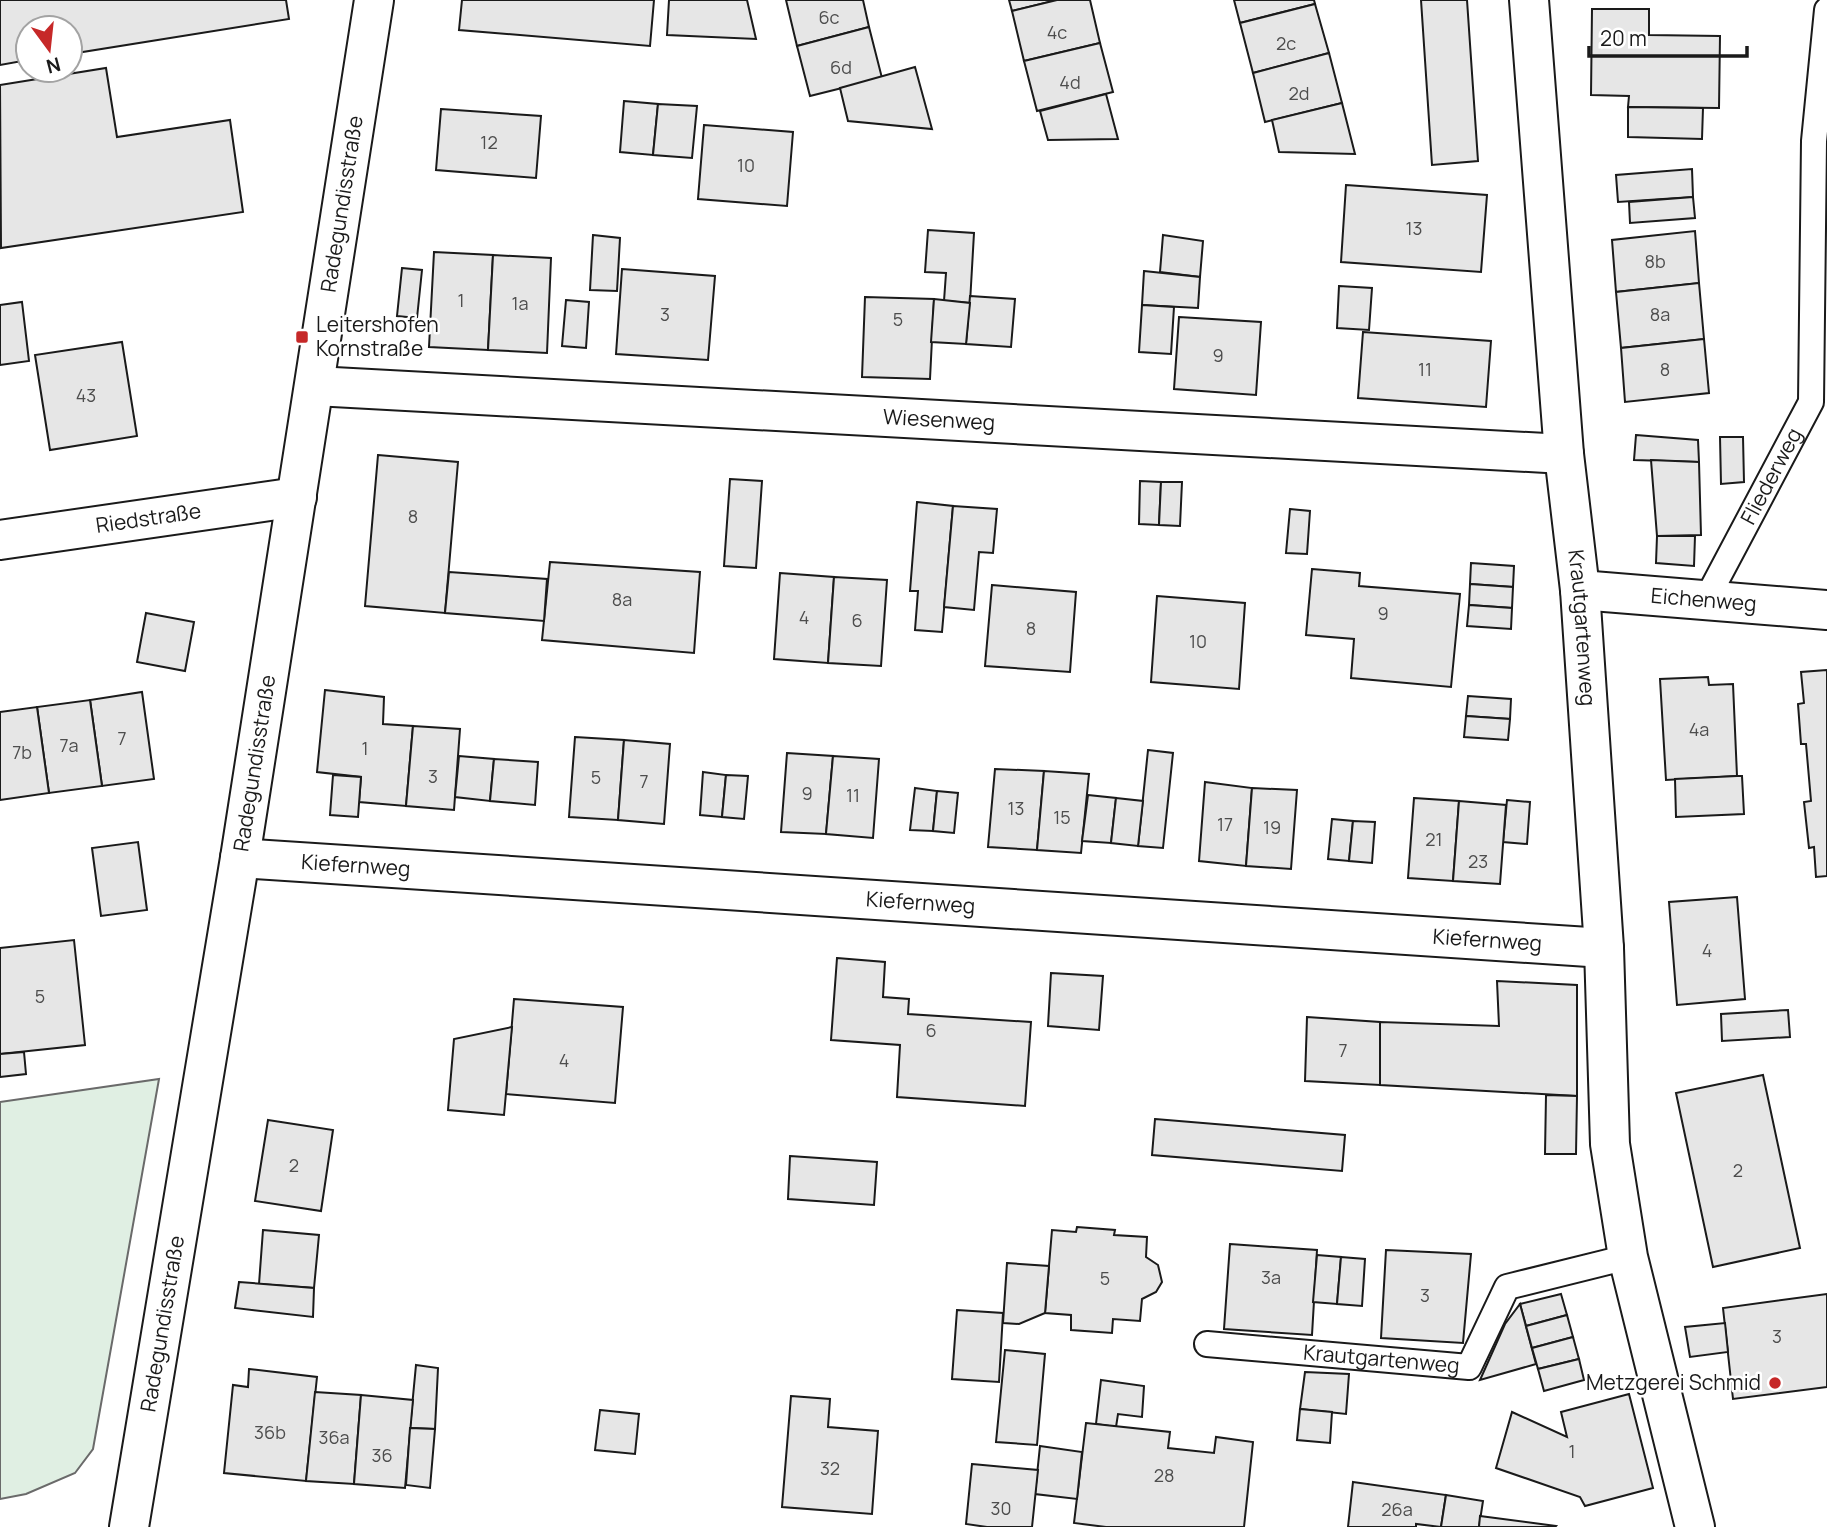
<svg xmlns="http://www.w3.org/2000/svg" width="1827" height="1527" font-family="Manrope,sans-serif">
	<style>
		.green { fill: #e0efe3; stroke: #6a6a6a; stroke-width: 2 }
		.building { fill: #e6e6e6; stroke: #1a1a1a; stroke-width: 2 }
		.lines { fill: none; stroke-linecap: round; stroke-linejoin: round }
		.service-casing { stroke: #1a1a1a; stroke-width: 28 }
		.minor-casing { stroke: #1a1a1a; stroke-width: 42 }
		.tertiary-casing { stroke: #1a1a1a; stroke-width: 42 }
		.service { stroke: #fff; stroke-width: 24 }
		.minor { stroke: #fff; stroke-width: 38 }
		.tertiary { stroke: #fff; stroke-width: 38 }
		.poi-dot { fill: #c62828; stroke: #fff; stroke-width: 2.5 }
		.labels { text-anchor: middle; stroke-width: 5; stroke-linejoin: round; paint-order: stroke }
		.number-label { font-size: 18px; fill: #4d4d4d }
		.street-label { font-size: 21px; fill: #1a1a1a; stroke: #fff }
		.poi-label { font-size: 21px; fill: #1a1a1a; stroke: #fff; text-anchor: start }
	</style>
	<rect width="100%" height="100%" fill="#fff"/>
	<path class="green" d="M159,1079L93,1449L75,1473L26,1494L0,1499V1102Z"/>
	<g class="building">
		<path d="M0,0H286L289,19L70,54V28H28V60L0,65Z"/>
		<path d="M462,0H654L650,46L459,30Z"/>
		<path d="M669,0H747L756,39L667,35Z"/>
		<path d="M786,0H863L869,27L797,46Z"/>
		<path d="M1009,0H1057L1012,11Z"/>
		<path d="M1057,0H1090L1100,43L1024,61L1012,11Z"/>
		<path d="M1234,0H1314L1315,4L1240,23Z"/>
		<path d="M1421,0H1467L1478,161L1432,165Z"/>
		<path d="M1315,4L1329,53L1253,73L1240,23Z"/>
		<path d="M1592,9H1649V35L1720,36L1719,108L1628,107L1629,96L1591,95Z"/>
		<path d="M869,27L882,78L810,96L797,46Z"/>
		<path d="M1100,43L1113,92L1037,111L1024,61Z"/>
		<path d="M1329,53L1342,103L1265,122L1253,73Z"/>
		<path d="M915,67L932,129L848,121L840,88Z"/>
		<path d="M106,68L117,137L230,120L243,212L1,248L0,85Z"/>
		<path d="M1106,94L1118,139L1048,140L1040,111Z"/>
		<path d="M624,101L658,104L653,155L620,152Z"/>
		<path d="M1342,103L1355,154L1279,152L1272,120Z"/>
		<path d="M658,104L697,106L692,158L653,155Z"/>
		<path d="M1628,107L1703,108L1702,139L1628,137Z"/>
		<path d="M441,109L541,116L536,178L436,170Z"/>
		<path d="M704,125L793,132L787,206L698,199Z"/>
		<path d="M1692,169L1693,197L1618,202L1616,175Z"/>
		<path d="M1346,185L1487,195L1481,272L1341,262Z"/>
		<path d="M1693,197L1695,218L1630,223L1629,202Z"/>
		<path d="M928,230L974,233L970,303L944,301L946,273L925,272Z"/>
		<path d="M1695,231L1699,283L1616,292L1612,240Z"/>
		<path d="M593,235L620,238L617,291L590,290Z"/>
		<path d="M1163,235L1203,241L1200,277L1160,272Z"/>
		<path d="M434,252L493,255L488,350L429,347Z"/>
		<path d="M493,255L551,258L547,353L488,350Z"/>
		<path d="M402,268L422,270L417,318L397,316Z"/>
		<path d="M622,269L715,276L708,360L616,354Z"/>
		<path d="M1144,271L1200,277L1198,308L1142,305Z"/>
		<path d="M1699,283L1704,339L1621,348L1616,292Z"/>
		<path d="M1339,286L1372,288L1369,330L1337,328Z"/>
		<path d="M970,296L1015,299L1011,347L966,344Z"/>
		<path d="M865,297L934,299L930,379L862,377Z"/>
		<path d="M934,299L970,303L966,344L931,342Z"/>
		<path d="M566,300L589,302L586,348L562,346Z"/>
		<path d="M22,302L29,361L0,365V305Z"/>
		<path d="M1142,305L1174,307L1171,354L1139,352Z"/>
		<path d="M1179,317L1261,322L1256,395L1174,389Z"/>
		<path d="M1363,332L1491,341L1486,407L1358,398Z"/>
		<path d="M1704,339L1709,393L1625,402L1621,348Z"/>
		<path d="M122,342L137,436L50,450L35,355Z"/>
		<path d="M1636,435L1698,440L1699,462L1634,460Z"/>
		<path d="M1720,437H1743L1744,482L1721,484Z"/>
		<path d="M378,455L458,462L445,613L365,606Z"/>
		<path d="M1651,460L1699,462L1701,535L1657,536Z"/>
		<path d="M730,479L762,481L756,568L724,566Z"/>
		<path d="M1140,481L1161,482L1159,525L1139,524Z"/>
		<path d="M1161,482H1182L1180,526L1159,525Z"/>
		<path d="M917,502L953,506L942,632L915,630L918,591H910Z"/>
		<path d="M953,506L997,509L993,553L979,552L974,610L944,607Z"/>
		<path d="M1290,509L1310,511L1307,554L1286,553Z"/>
		<path d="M1657,536H1695L1694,566L1656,563Z"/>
		<path d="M550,562L700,572L694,653L542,640Z"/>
		<path d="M1471,563L1514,566L1513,587L1470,584Z"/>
		<path d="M1312,569L1360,573L1359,586L1460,594L1451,687L1351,678L1354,639L1306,635Z"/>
		<path d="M449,572L547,579L544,621L445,613Z"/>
		<path d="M780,573L834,577L828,663L774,659Z"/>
		<path d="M834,577L887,580L881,666L828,663Z"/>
		<path d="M1470,584L1513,587L1512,608L1469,605Z"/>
		<path d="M992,585L1076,592L1070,672L985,666Z"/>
		<path d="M1157,596L1245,603L1239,689L1151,682Z"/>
		<path d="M1469,605L1512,608L1511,629L1467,626Z"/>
		<path d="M146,613L194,622L185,671L137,662Z"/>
		<path d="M1827,670V876L1816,877L1814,847L1809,848L1804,802L1811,801L1806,744H1801L1798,704L1804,703L1801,672Z"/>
		<path d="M1708,677L1709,685L1733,684L1737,776L1666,780L1660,679Z"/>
		<path d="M325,690L384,697L383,724L413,726L406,806L359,802L361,777L317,772Z"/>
		<path d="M142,692L154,779L102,786L90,700Z"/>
		<path d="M1468,696L1511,699L1510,719L1466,716Z"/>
		<path d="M90,700L102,786L49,793L37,707Z"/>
		<path d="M37,707L49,793L0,800V712Z"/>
		<path d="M1466,716L1510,719L1508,740L1464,737Z"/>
		<path d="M413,726L460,729L454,810L406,806Z"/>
		<path d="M575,737L624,740L618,820L569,817Z"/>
		<path d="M624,740L670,744L664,824L618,820Z"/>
		<path d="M1148,750L1173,753L1163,848L1138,846Z"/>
		<path d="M787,753L833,756L826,834L781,832Z"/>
		<path d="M459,756L494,759L490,801L455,797Z"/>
		<path d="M833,756L879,759L873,838L826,834Z"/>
		<path d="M494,759L538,762L535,805L490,801Z"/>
		<path d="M995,769L1044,771L1037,850L988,847Z"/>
		<path d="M1044,771L1089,774L1081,853L1037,850Z"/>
		<path d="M703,772L726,775L722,817L700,815Z"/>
		<path d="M333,775L361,777L358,817L330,815Z"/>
		<path d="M726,775L748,776L744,819L722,817Z"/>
		<path d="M1737,776H1742L1744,814L1676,817L1675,779Z"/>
		<path d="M1205,782L1252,788L1246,866L1199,861Z"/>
		<path d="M915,788L937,791L933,831L910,830Z"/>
		<path d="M1252,788L1297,790L1291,869L1246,866Z"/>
		<path d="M937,791L958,793L954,833L933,831Z"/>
		<path d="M1088,795L1116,798L1111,843L1082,841Z"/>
		<path d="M1116,798L1143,801L1138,846L1111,843Z"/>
		<path d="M1414,798L1459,801L1453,881L1408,878Z"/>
		<path d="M1507,800L1530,802L1527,844L1503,842Z"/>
		<path d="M1459,801L1506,805L1500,884L1453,881Z"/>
		<path d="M1332,819L1353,821L1349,861L1328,859Z"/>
		<path d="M1353,821L1375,822L1372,863L1349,861Z"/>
		<path d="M138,842L147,910L101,916L92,848Z"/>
		<path d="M1737,897L1745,999L1677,1005L1669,902Z"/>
		<path d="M74,940L85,1045L0,1054V948Z"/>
		<path d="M837,958L885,962L883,997L909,999L908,1014L1031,1022L1025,1106L897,1097L900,1045L831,1040Z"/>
		<path d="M1051,973L1103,976L1099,1030L1048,1026Z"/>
		<path d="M1497,981L1577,985V1096L1380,1085V1022L1499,1026Z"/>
		<path d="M514,999L623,1007L615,1103L506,1094Z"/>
		<path d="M1788,1010L1790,1037L1722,1041L1721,1014Z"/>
		<path d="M1307,1017L1380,1022V1085L1305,1081Z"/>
		<path d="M512,1027L504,1115L448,1110L454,1039Z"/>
		<path d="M24,1052L26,1074L0,1077V1054Z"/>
		<path d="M1763,1075L1800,1248L1713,1267L1676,1093Z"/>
		<path d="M1546,1095L1577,1096L1576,1154H1545Z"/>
		<path d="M1155,1119L1345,1135L1342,1171L1152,1155Z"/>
		<path d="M268,1120L333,1130L321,1211L255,1201Z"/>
		<path d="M790,1156L877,1162L874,1205L788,1199Z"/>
		<path d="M1077,1227L1115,1230L1114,1235L1147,1237L1146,1257L1158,1265L1162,1282L1156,1292L1142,1299L1140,1321L1113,1319L1112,1333L1071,1330V1315L1045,1313L1052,1230L1076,1232Z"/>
		<path d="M263,1230L319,1235L314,1288L259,1284Z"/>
		<path d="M1230,1244L1317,1250L1312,1335L1224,1329Z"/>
		<path d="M1386,1250L1471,1254L1463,1343L1381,1338Z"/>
		<path d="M1317,1255L1341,1257L1337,1304L1313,1302Z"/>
		<path d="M1341,1257L1365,1259L1362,1306L1337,1304Z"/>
		<path d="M1007,1263L1049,1266L1045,1313L1019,1324L1003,1323Z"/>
		<path d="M239,1282L314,1288L313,1317L235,1308Z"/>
		<path d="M1561,1294L1567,1315L1526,1326L1520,1304Z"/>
		<path d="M1827,1294V1387L1733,1399L1723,1308Z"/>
		<path d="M1520,1304L1536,1364L1480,1380L1505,1324Z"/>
		<path d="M957,1310L1003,1313L999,1382L952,1379Z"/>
		<path d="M1567,1315L1573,1337L1532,1348L1526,1326Z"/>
		<path d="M1725,1323L1728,1352L1690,1357L1685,1327Z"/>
		<path d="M1573,1337L1579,1359L1538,1369L1532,1348Z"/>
		<path d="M1005,1350L1045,1354L1037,1445L996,1442Z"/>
		<path d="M1579,1359L1584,1380L1544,1391L1538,1369Z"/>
		<path d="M416,1365L438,1368L435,1429L410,1428Z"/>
		<path d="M249,1369L317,1377L306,1481L224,1473L233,1385L248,1387Z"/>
		<path d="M1305,1372L1349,1374L1346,1414L1300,1409Z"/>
		<path d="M1101,1380L1144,1386L1142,1417L1118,1414L1116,1427L1096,1424Z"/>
		<path d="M315,1392L361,1395L354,1484L306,1481Z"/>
		<path d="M1629,1394L1653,1488L1585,1506L1580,1497L1496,1468L1512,1412L1567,1437L1561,1412Z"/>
		<path d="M361,1395L413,1400L405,1488L354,1484Z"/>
		<path d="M791,1396L830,1399L828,1427L878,1431L872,1514L782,1507Z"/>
		<path d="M1300,1409L1332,1412L1330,1443L1297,1440Z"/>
		<path d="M600,1410L639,1414L635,1454L595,1450Z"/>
		<path d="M1086,1423L1170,1432L1168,1448L1214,1453L1216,1437L1253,1442L1244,1527H1106L1074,1523Z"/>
		<path d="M410,1428L435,1429L430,1488L406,1485Z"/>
		<path d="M1040,1446L1082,1452L1077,1499L1035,1494Z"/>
		<path d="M972,1464L1038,1470L1032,1527H987L966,1524Z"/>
		<path d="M1353,1482L1446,1495L1441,1527L1416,1524V1527H1348Z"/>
		<path d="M1446,1495L1483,1501L1479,1527H1441Z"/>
		<path d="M1480,1516L1556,1526L1555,1527H1479Z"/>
	</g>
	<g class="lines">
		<g class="service-casing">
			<g id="service">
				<path id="s1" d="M1706,600L1811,402L1814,141L1827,10"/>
				<path id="s2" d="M1207,1344L1469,1367L1507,1287L1628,1257"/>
			</g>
		</g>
		<g class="minor-casing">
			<g id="minor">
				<path id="s3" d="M1529,0L1564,454L1580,590L1604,948L1610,1144L1628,1257L1695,1527"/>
				<path id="s4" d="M315,386L1564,454"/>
				<path id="s5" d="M0,540L297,497"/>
				<path id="s6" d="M1580,590L1827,610"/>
				<path id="s7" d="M240,858L1604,948"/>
			</g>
		</g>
		<g class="tertiary-casing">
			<g id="tertiary">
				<path id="s8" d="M129,1527L240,858L374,0"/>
			</g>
		</g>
		<use href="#service" class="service"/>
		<use href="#minor" class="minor"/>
		<use href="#tertiary" class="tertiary"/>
	</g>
	<g class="poi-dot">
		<rect x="295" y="330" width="14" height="14" rx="3.5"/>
		<circle cx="1775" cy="1383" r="7"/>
	</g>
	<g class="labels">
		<g class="number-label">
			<text x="829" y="24">6c</text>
			<text x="1057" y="39">4c</text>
			<text x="1286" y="50">2c</text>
			<text x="841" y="74">6d</text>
			<text x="1070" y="89">4d</text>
			<text x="1299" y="100">2d</text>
			<text x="489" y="149">12</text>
			<text x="746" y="172">10</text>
			<text x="1414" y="235">13</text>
			<text x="1655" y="268">8b</text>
			<text x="461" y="307">1</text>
			<text x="520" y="310">1a</text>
			<text x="665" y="321">3</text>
			<text x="1660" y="321">8a</text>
			<text x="898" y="326">5</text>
			<text x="1218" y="362">9</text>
			<text x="1425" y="376">11</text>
			<text x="1665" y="376">8</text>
			<text x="86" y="402">43</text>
			<text x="413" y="523">8</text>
			<text x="622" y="606">8a</text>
			<text x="1383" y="620">9</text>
			<text x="804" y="624">4</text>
			<text x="857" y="627">6</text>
			<text x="1031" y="635">8</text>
			<text x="1198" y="648">10</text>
			<text x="1699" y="736">4a</text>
			<text x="122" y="745">7</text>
			<text x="69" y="752">7a</text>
			<text x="365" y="755">1</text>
			<text x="22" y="759">7b</text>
			<text x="433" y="783">3</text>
			<text x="596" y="784">5</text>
			<text x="644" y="788">7</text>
			<text x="807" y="800">9</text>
			<text x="853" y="802">11</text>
			<text x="1016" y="815">13</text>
			<text x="1062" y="824">15</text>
			<text x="1225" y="831">17</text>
			<text x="1272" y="834">19</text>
			<text x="1434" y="846">21</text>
			<text x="1478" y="868">23</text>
			<text x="1707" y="957">4</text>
			<text x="40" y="1003">5</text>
			<text x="931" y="1037">6</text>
			<text x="1343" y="1057">7</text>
			<text x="564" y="1067">4</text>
			<text x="294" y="1172">2</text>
			<text x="1738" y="1177">2</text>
			<text x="1271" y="1284">3a</text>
			<text x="1105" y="1285">5</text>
			<text x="1425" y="1302">3</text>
			<text x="1777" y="1343">3</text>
			<text x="270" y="1439">36b</text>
			<text x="334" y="1444">36a</text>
			<text x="1572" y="1458">1</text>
			<text x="382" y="1462">36</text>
			<text x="830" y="1475">32</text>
			<text x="1164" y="1482">28</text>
			<text x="1001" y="1515">30</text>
			<text x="1397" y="1516">26a</text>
		</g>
		<g class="street-label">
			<text dy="7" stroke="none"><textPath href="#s8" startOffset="1340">Radegundisstraße</textPath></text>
			<text dy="7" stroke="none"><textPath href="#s4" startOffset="625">Wiesenweg</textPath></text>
			<text dy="7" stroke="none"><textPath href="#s1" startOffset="140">Fliederweg</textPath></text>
			<text dy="7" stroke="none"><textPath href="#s5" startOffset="150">Riedstraße</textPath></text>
			<text dy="7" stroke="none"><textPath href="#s6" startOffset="124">Eichenweg</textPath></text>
			<text dy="7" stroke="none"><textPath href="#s3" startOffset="630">Krautgartenweg</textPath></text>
			<text dy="7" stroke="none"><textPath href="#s8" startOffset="774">Radegundisstraße</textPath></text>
			<text dy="7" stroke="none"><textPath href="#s7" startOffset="116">Kiefernweg</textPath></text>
			<text dy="7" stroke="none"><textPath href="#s7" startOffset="682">Kiefernweg</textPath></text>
			<text dy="7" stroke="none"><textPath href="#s7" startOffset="1250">Kiefernweg</textPath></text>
			<text dy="7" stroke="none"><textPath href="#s8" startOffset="206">Radegundisstraße</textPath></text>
			<text dy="7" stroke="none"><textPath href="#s2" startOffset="175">Krautgartenweg</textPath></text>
		</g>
		<g class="poi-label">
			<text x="316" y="332">Leitershofen<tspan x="316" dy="24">Kornstraße</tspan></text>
			<text x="1761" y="1390" text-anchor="end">Metzgerei Schmid</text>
		</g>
	</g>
	<g transform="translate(49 49) rotate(165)"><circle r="33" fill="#ffffff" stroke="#a3a3a3" stroke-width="2"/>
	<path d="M0-5L12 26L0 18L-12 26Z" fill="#c62828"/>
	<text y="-10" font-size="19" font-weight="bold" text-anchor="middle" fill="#1a1a1a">N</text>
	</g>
	<path d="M1589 46v10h158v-10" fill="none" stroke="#1a1a1a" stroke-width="3.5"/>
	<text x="1600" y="46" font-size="21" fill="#1a1a1a" stroke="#ffffff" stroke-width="5" paint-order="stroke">20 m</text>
</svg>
